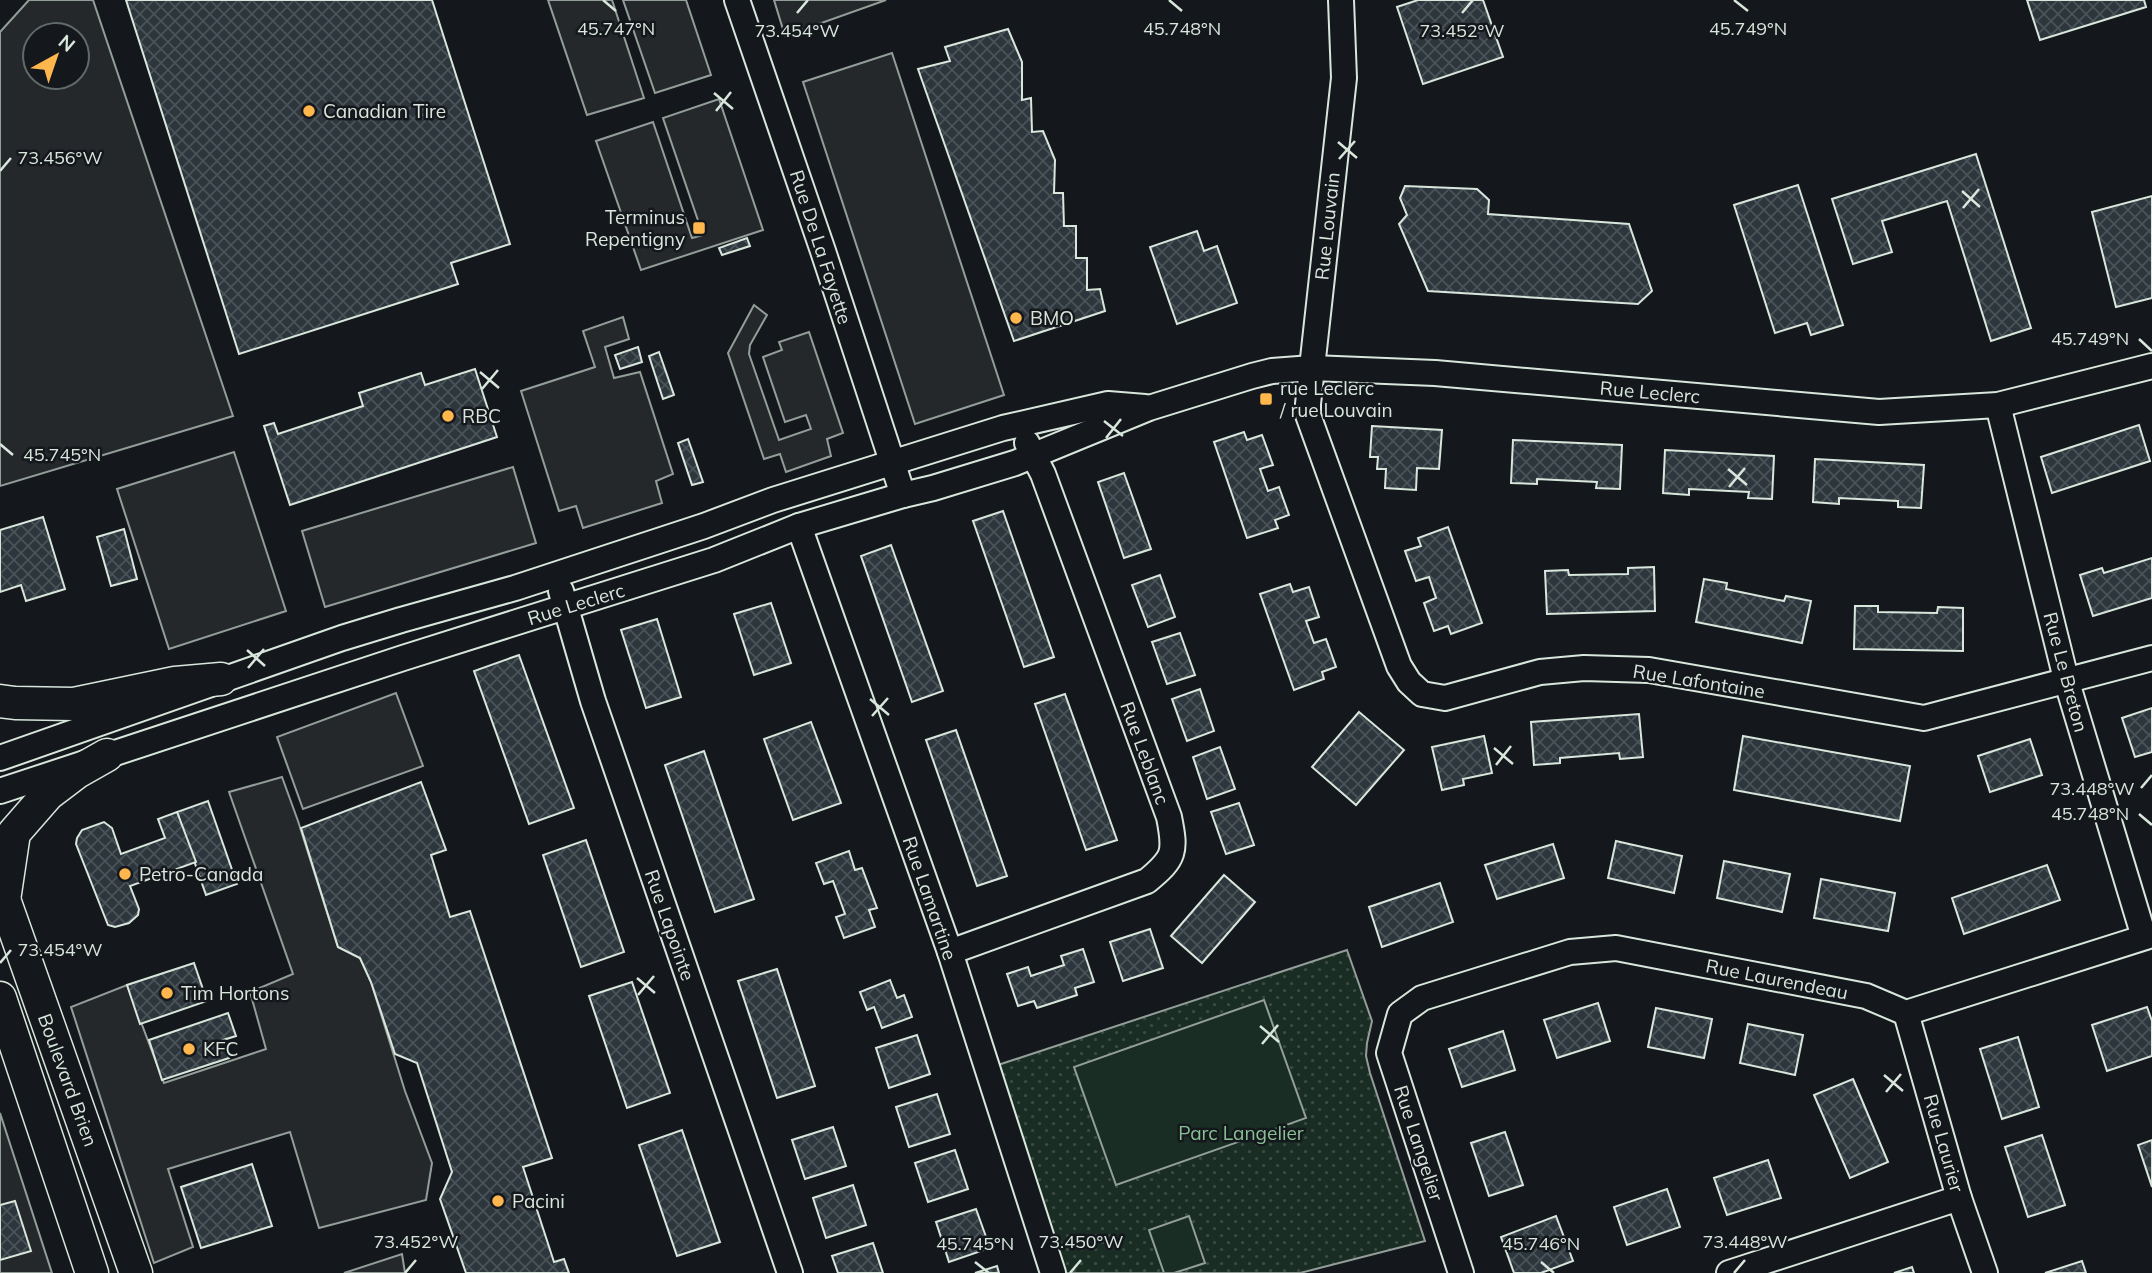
<svg xmlns="http://www.w3.org/2000/svg" width="2152" height="1273" font-family="Mulish,sans-serif">
	<style>
		.park { fill: url(#park-dots); stroke: #939e99; stroke-width: 2 }
		.pitch { fill: #1a2d24; stroke: #939e99; stroke-width: 2 }
		.parking { fill: #24282b; stroke: #939e99; stroke-width: 2; fill-rule: evenodd }
		.building { fill: url(#building-cross-hatch); stroke: #d8e6dc; stroke-width: 2 }
		.lines { fill: none; stroke-linecap: round; stroke-linejoin: round }
		.minor-casing { stroke: #d8e6dc; stroke-width: 28 }
		.major-casing { stroke: #d8e6dc; stroke-width: 35 }
		.minor { stroke: #14181c; stroke-width: 24 }
		.major { stroke: #14181c; stroke-width: 32 }
		.ticks { fill: none; stroke: #d8e6dc; stroke-width: 2.5 }
		.poi-dot { fill: #ffb74d; stroke: #14181c; stroke-width: 2.5 }
		.labels { text-anchor: middle; stroke-width: 5; stroke-linejoin: round; paint-order: stroke }
		.poi-label { font-size: 19px; fill: #d8e6dc; stroke: #14181c; text-anchor: start }
		.street-label { font-size: 19px; fill: #d8e6dc; stroke: #14181c }
		.park-label { font-size: 19px; fill: #8ac095; stroke: #14181c }
		.ticks-label { font-size: 18px; text-anchor: middle; fill: #d8e6dc; stroke: #14181c; stroke-width: 5; stroke-linejoin: round; paint-order: stroke }
	</style>
	<defs>
		<pattern id="park-dots" width="8" height="8" patternUnits="userSpaceOnUse" patternTransform="scale(1.75)"><rect width="8" height="8" fill="#1a2d24"/><path d="M2 2h.1M6 6h.1" fill="none" stroke="#3b4b43" stroke-width="1.8" stroke-linecap="round"/></pattern>
		<pattern id="building-cross-hatch" width="8" height="8" patternUnits="userSpaceOnUse" patternTransform="scale(1.75)"><rect width="8" height="8" fill="#2c363c"/><path d="M0 0l8 8M0 8l8-8" fill="none" stroke="#4a5358"/></pattern>
	</defs>
	<rect width="100%" height="100%" fill="#14181c"/>
	<path class="park" d="M1347,950L1372,1021L1367,1043L1366,1056L1370,1073L1425,1241L1300,1273H1065L995,1066Z"/>
	<g class="pitch">
		<path d="M1264,1000L1306,1118L1116,1185L1074,1067Z"/>
		<path d="M1189,1216L1205,1263L1174,1273H1164L1149,1230Z"/>
	</g>
	<g class="parking">
		<path d="M29,0H93L233,416L0,486V32ZM35,35H77V77H35Z"/>
		<path d="M548,0H612L644,98L587,115Z"/>
		<path d="M623,0H686L711,75L655,93Z"/>
		<path d="M774,0H886L785,36Z"/>
		<path d="M892,53L1004,395L915,424L803,82Z"/>
		<path d="M719,99L763,230L641,270L596,141L653,122L692,238L703,235L663,118Z"/>
		<path d="M754,305L767,315L750,345L749,354L779,440L811,429L806,415L785,422L763,357L782,350L779,342L809,332L843,433L827,439L831,456L786,472L780,454L764,459L728,353Z"/>
		<path d="M623,317L629,339L605,347L614,378L640,372L673,474L656,481L662,503L583,528L576,506L559,511L521,391L595,367L583,331Z"/>
		<path d="M234,452L286,611L169,649L117,489Z"/>
		<path d="M513,467L536,543L325,607L302,531Z"/>
		<path d="M396,693L423,766L303,809L277,737Z"/>
		<path d="M282,777L298,821L338,947L360,958L371,982L405,1091L432,1163L426,1200L319,1228L290,1132L168,1169L193,1247L154,1263L71,1007L127,985L164,1083L266,1049L250,992L293,974L229,792Z"/>
		<path d="M0,1113L52,1273H0Z"/>
		<path d="M402,1254L405,1273H344Z"/>
	</g>
	<g class="building">
		<path d="M126,0H432L510,244L451,263L458,284L239,354Z"/>
		<path d="M1418,0H1483L1503,57L1423,84L1397,7Z"/>
		<path d="M2027,0H2144L2146,7L2040,40Z"/>
		<path d="M1008,29L1022,62V100L1031,98L1032,132L1043,131L1055,160L1054,193H1063L1064,226H1076V258H1087V290L1100,289L1105,311L1014,341L918,69L950,61L945,47Z"/>
		<path d="M1976,154L2031,328L1991,341L1947,201L1882,221L1892,252L1853,264L1832,199Z"/>
		<path d="M1798,185L1843,325L1811,335L1807,323L1775,333L1734,205Z"/>
		<path d="M1405,186L1477,189L1489,200L1488,214L1629,224L1652,291L1638,304L1428,291L1399,224L1407,215L1400,198Z"/>
		<path d="M2152,196V298L2116,307L2092,212Z"/>
		<path d="M1197,231L1204,251L1217,246L1237,303L1177,324L1150,247Z"/>
		<path d="M747,238L750,246L722,255L719,248Z"/>
		<path d="M638,347L642,362L620,369L615,355Z"/>
		<path d="M659,352L674,395L663,399L649,356Z"/>
		<path d="M475,369L497,437L290,505L264,426L274,423L278,434L363,406L359,393L421,373L425,385Z"/>
		<path d="M2139,425L2150,461L2052,493L2041,457Z"/>
		<path d="M1372,426L1442,430L1439,469L1417,468L1416,490L1385,488L1386,469H1377L1378,457H1370Z"/>
		<path d="M1244,432L1247,440L1262,435L1273,465L1260,469L1268,491L1279,487L1289,515L1275,520L1278,528L1247,538L1214,442Z"/>
		<path d="M688,439L703,482L692,485L678,443Z"/>
		<path d="M1513,440L1622,445L1620,489L1596,488L1597,482L1537,479V484L1511,483Z"/>
		<path d="M1665,450L1774,456L1772,499L1748,498L1749,492L1689,489V495L1663,493Z"/>
		<path d="M1815,459L1924,465L1921,508L1898,507V501L1839,498V504L1813,502Z"/>
		<path d="M1124,473L1151,549L1124,558L1098,482Z"/>
		<path d="M1003,511L1054,657L1024,667L973,521Z"/>
		<path d="M43,517L65,589L26,601L21,585L0,592V530Z"/>
		<path d="M1448,527L1482,623L1451,634L1448,626L1434,631L1424,603L1436,598L1429,577L1416,581L1405,551L1421,546L1418,538Z"/>
		<path d="M124,529L137,579L111,586L97,537Z"/>
		<path d="M891,545L943,691L912,702L861,556Z"/>
		<path d="M2152,558V598L2093,616L2080,575L2102,568L2104,573Z"/>
		<path d="M1654,567L1655,611L1547,614L1545,571L1568,570L1569,575L1628,574V568Z"/>
		<path d="M1160,575L1175,617L1148,627L1132,585Z"/>
		<path d="M1704,579L1727,583L1726,589L1784,601L1786,596L1811,601L1802,643L1696,622Z"/>
		<path d="M1290,584L1293,592L1309,587L1319,617L1306,621L1314,643L1326,639L1336,667L1322,672L1324,679L1294,690L1260,594Z"/>
		<path d="M771,603L791,663L754,675L734,614Z"/>
		<path d="M1855,606H1878V612L1937,613L1938,607L1963,608V651L1854,649Z"/>
		<path d="M657,619L681,697L646,708L621,630Z"/>
		<path d="M1180,633L1195,675L1167,684L1152,642Z"/>
		<path d="M519,655L574,808L529,824L474,671Z"/>
		<path d="M1200,689L1214,731L1187,741L1172,699Z"/>
		<path d="M1065,694L1117,840L1086,850L1035,704Z"/>
		<path d="M2152,708V752L2135,757L2122,718Z"/>
		<path d="M1359,712L1404,750L1356,805L1312,767Z"/>
		<path d="M1639,714L1643,757L1620,759L1619,753L1560,758V763L1534,765L1531,722Z"/>
		<path d="M811,722L841,803L793,820L764,739Z"/>
		<path d="M956,730L1007,876L977,886L926,740Z"/>
		<path d="M1484,736L1492,773L1463,779L1464,785L1442,790L1432,747Z"/>
		<path d="M1743,736L1910,766L1900,821L1734,790Z"/>
		<path d="M2030,739L2042,775L1990,792L1978,756Z"/>
		<path d="M1220,747L1235,789L1207,799L1193,757Z"/>
		<path d="M704,751L754,899L715,912L665,765Z"/>
		<path d="M421,782L446,850L431,855L450,917L470,911L552,1158L523,1167L554,1262L564,1259L569,1273H466L440,1199L452,1172L417,1063L395,1054L371,982L360,958L338,947L301,828Z"/>
		<path d="M208,801L237,884L206,895L177,812Z"/>
		<path d="M1239,803L1254,845L1226,854L1211,812Z"/>
		<path d="M177,812L196,862L130,886L139,909L138,915L129,923L115,927L108,925L76,844L77,838L82,830L104,822L112,828L121,854L165,838L158,819Z"/>
		<path d="M586,840L624,952L581,967L543,855Z"/>
		<path d="M1616,841L1682,856L1674,893L1608,878Z"/>
		<path d="M1553,844L1564,878L1497,899L1485,865Z"/>
		<path d="M849,851L855,870L862,868L877,908L869,910L875,927L844,938L836,917L845,914L833,881L824,884L816,863Z"/>
		<path d="M1724,861L1790,874L1782,912L1717,898Z"/>
		<path d="M2047,865L2060,900L1964,934L1952,898Z"/>
		<path d="M1224,875L1255,902L1202,963L1171,936Z"/>
		<path d="M1821,879L1895,893L1888,931L1814,918Z"/>
		<path d="M1440,883L1453,922L1382,947L1369,907Z"/>
		<path d="M1150,929L1163,968L1123,981L1110,942Z"/>
		<path d="M1083,949L1094,982L1075,988L1077,995L1037,1008L1034,1001L1018,1006L1007,974L1028,967L1031,976L1064,965L1061,956Z"/>
		<path d="M194,963L207,1001L140,1024L127,985Z"/>
		<path d="M777,969L815,1086L777,1098L738,981Z"/>
		<path d="M890,980L897,998L904,995L912,1017L882,1028L874,1007L867,1010L860,992Z"/>
		<path d="M632,982L670,1093L627,1108L589,996Z"/>
		<path d="M1598,1003L1610,1041L1557,1058L1544,1020Z"/>
		<path d="M2147,1007L2152,1021V1056L2107,1071L2092,1025Z"/>
		<path d="M1656,1008L1712,1019L1704,1058L1648,1047Z"/>
		<path d="M228,1013L236,1036L223,1040L229,1058L162,1080L149,1040Z"/>
		<path d="M1748,1024L1803,1035L1795,1075L1740,1063Z"/>
		<path d="M1503,1031L1515,1070L1462,1087L1449,1049Z"/>
		<path d="M917,1035L930,1074L889,1088L876,1048Z"/>
		<path d="M2018,1037L2039,1107L2002,1119L1980,1049Z"/>
		<path d="M1853,1079L1888,1162L1850,1178L1814,1095Z"/>
		<path d="M937,1094L950,1134L909,1147L896,1107Z"/>
		<path d="M833,1127L846,1166L805,1179L792,1140Z"/>
		<path d="M682,1130L720,1242L677,1256L639,1145Z"/>
		<path d="M1505,1132L1523,1185L1489,1196L1471,1143Z"/>
		<path d="M2042,1135L2065,1205L2028,1217L2005,1147Z"/>
		<path d="M2152,1140V1187L2138,1145Z"/>
		<path d="M955,1150L968,1189L928,1202L915,1163Z"/>
		<path d="M1768,1160L1781,1198L1727,1215L1714,1178Z"/>
		<path d="M252,1164L272,1226L201,1248L181,1187Z"/>
		<path d="M853,1185L866,1225L826,1238L813,1198Z"/>
		<path d="M1667,1189L1680,1227L1627,1245L1614,1207Z"/>
		<path d="M15,1201L31,1251L0,1260V1205Z"/>
		<path d="M976,1209L990,1248L949,1262L936,1222Z"/>
		<path d="M1556,1216L1573,1261L1541,1273H1514L1501,1237Z"/>
		<path d="M873,1243L883,1273H838L832,1256Z"/>
		<path d="M2082,1261L2086,1273H2045Z"/>
		<path d="M997,1266L999,1273H975Z"/>
		<path d="M1912,1267L1914,1273H1894Z"/>
	</g>
	<g class="lines">
		<g class="minor-casing">
			<g id="minor">
				<path d="M737,0L823,251L903,495"/>
				<path d="M1341,0L1344,78L1308,404V415L1399,666L1409,682L1422,694L1445,698L1540,672L1584,668L1649,670L1924,718L2152,658"/>
				<path d="M1998,405L2066,679L2144,937"/>
				<path d="M799,526L950,952L1053,1273"/>
				<path d="M561,591L593,701L790,1273"/>
				<path d="M0,758L342,638L401,620L515,588L704,526L773,500L1003,428L1108,404L1145,407"/>
				<path d="M0,791L403,658L714,560L799,526L903,495L933,488L1015,463L1149,408L1252,376L1272,371L1312,368L1435,373L1879,412L1998,405L2152,366"/>
				<path d="M950,952L1147,881C1175,858 1176,852 1169,817L1043,474L1027,443"/>
				<path d="M1906,1013L1959,1198L1985,1273"/>
				<path d="M1461,1273L1389,1053L1400,1014L1422,998L1570,952L1616,948L1866,996L1906,1013L2152,935"/>
				<path d="M1729,1273L1959,1198"/>
			</g>
		</g>
		<g class="major-casing">
			<g id="major">
				<path d="M0,701L15,703L74,704L175,683L221,679"/>
				<path d="M0,888L136,1273"/>
				<path d="M4,900L14,833L48,794L77,772L107,755"/>
				<path d="M0,998L92,1273"/>
			</g>
		</g>
		<use href="#minor" class="minor"/>
		<use href="#major" class="major"/>
	</g>
	<path class="ticks" d="M603,0L616,11M1169,0L1182,11M1734,0L1748,11M797,13L808,0M1462,13L1473,0M714,93L733,109M716,111L731,92M1338,142L1357,158M1339,159L1355,141M0,171L11,158M1962,191L1980,207M1963,208L1979,189M2139,339L2152,351M480,372L499,388M482,389L498,370M1104,421L1123,436M1106,438L1121,419M0,444L13,455M1728,469L1747,485M1729,487L1745,468M247,650L265,666M248,668L264,649M870,699L889,715M872,716L888,698M1494,748L1513,764M1496,765L1511,746M2141,788L2152,775M2139,814L2152,825M0,963L11,950M637,978L655,993M638,995L654,976M1260,1026L1279,1042M1262,1044L1278,1025M1884,1075L1903,1091M1886,1092L1901,1074M975,1262L989,1273M1541,1262L1554,1273M405,1273L416,1260M1070,1273L1081,1260M1734,1273L1745,1260"/>
	<g class="poi-dot">
		<circle cx="309" cy="111" r="7"/>
		<rect x="692" y="221" width="14" height="14" rx="3.5"/>
		<circle cx="1016" cy="318" r="7"/>
		<rect x="1259" y="392" width="14" height="14" rx="3.5"/>
		<circle cx="448" cy="416" r="7"/>
		<circle cx="125" cy="874" r="7"/>
		<circle cx="167" cy="993" r="7"/>
		<circle cx="189" cy="1049" r="7"/>
		<circle cx="498" cy="1201" r="7"/>
	</g>
	<g class="labels">
		<g class="poi-label">
			<text x="323" y="118">Canadian Tire</text>
			<text x="685" y="224" text-anchor="end">Terminus<tspan x="685" dy="22">Repentigny</tspan></text>
			<text x="1030" y="325">BMO</text>
			<text x="1280" y="395">rue Leclerc<tspan x="1280" dy="22">/ rue Louvain</tspan></text>
			<text x="462" y="423">RBC</text>
			<text x="139" y="881">Petro-Canada</text>
			<text x="181" y="1000">Tim Hortons</text>
			<text x="203" y="1056">KFC</text>
			<text x="512" y="1208">Pacini</text>
		</g>
		<g class="street-label">
			<text transform="translate(1327 226) rotate(-84)" y="7">Rue Louvain</text>
			<text transform="translate(821 247) rotate(72)" y="7">Rue De La Fayette</text>
			<text transform="translate(1650 392) rotate(5)" y="7">Rue Leclerc</text>
			<text transform="translate(576 604) rotate(-17)" y="7">Rue Leclerc</text>
			<text transform="translate(2066 672) rotate(75)" y="7">Rue Le Breton</text>
			<text transform="translate(1699 681) rotate(9)" y="7">Rue Lafontaine</text>
			<text transform="translate(1145 753) rotate(70)" y="7">Rue Leblanc</text>
			<text transform="translate(930 898) rotate(71)" y="7">Rue Lamartine</text>
			<text transform="translate(670 925) rotate(71)" y="7">Rue Lapointe</text>
			<text transform="translate(1777 979) rotate(11)" y="7">Rue Laurendeau</text>
			<text transform="translate(68 1080) rotate(70)" y="7">Boulevard Brien</text>
			<text transform="translate(1419 1143) rotate(72)" y="7">Rue Langelier</text>
			<text transform="translate(1944 1143) rotate(74)" y="7">Rue Laurier</text>
		</g>
		<g class="park-label">
			<text x="1241" y="1140">Parc Langelier</text>
		</g>
	</g>
	<g class="ticks-label">
		<text x="616" y="35">45.747°N</text>
		<text x="1182" y="35">45.748°N</text>
		<text x="1748" y="35">45.749°N</text>
		<text x="797" y="37">73.454°W</text>
		<text x="1462" y="37">73.452°W</text>
		<text x="60" y="164">73.456°W</text>
		<text x="2090" y="345">45.749°N</text>
		<text x="62" y="461">45.745°N</text>
		<text x="2092" y="795">73.448°W</text>
		<text x="2090" y="820">45.748°N</text>
		<text x="60" y="956">73.454°W</text>
		<text x="416" y="1248">73.452°W</text>
		<text x="1081" y="1248">73.450°W</text>
		<text x="1745" y="1248">73.448°W</text>
		<text x="975" y="1250">45.745°N</text>
		<text x="1541" y="1250">45.746°N</text>
	</g>
	<g transform="translate(56 56) rotate(40)"><circle r="33" fill="#14181c" stroke="#626a69" stroke-width="2"/>
	<path d="M0-5L12 26L0 18L-12 26Z" fill="#ffb74d"/>
	<text y="-10" font-size="19" font-weight="bold" text-anchor="middle" fill="#d8e6dc">N</text>
	</g>
</svg>
